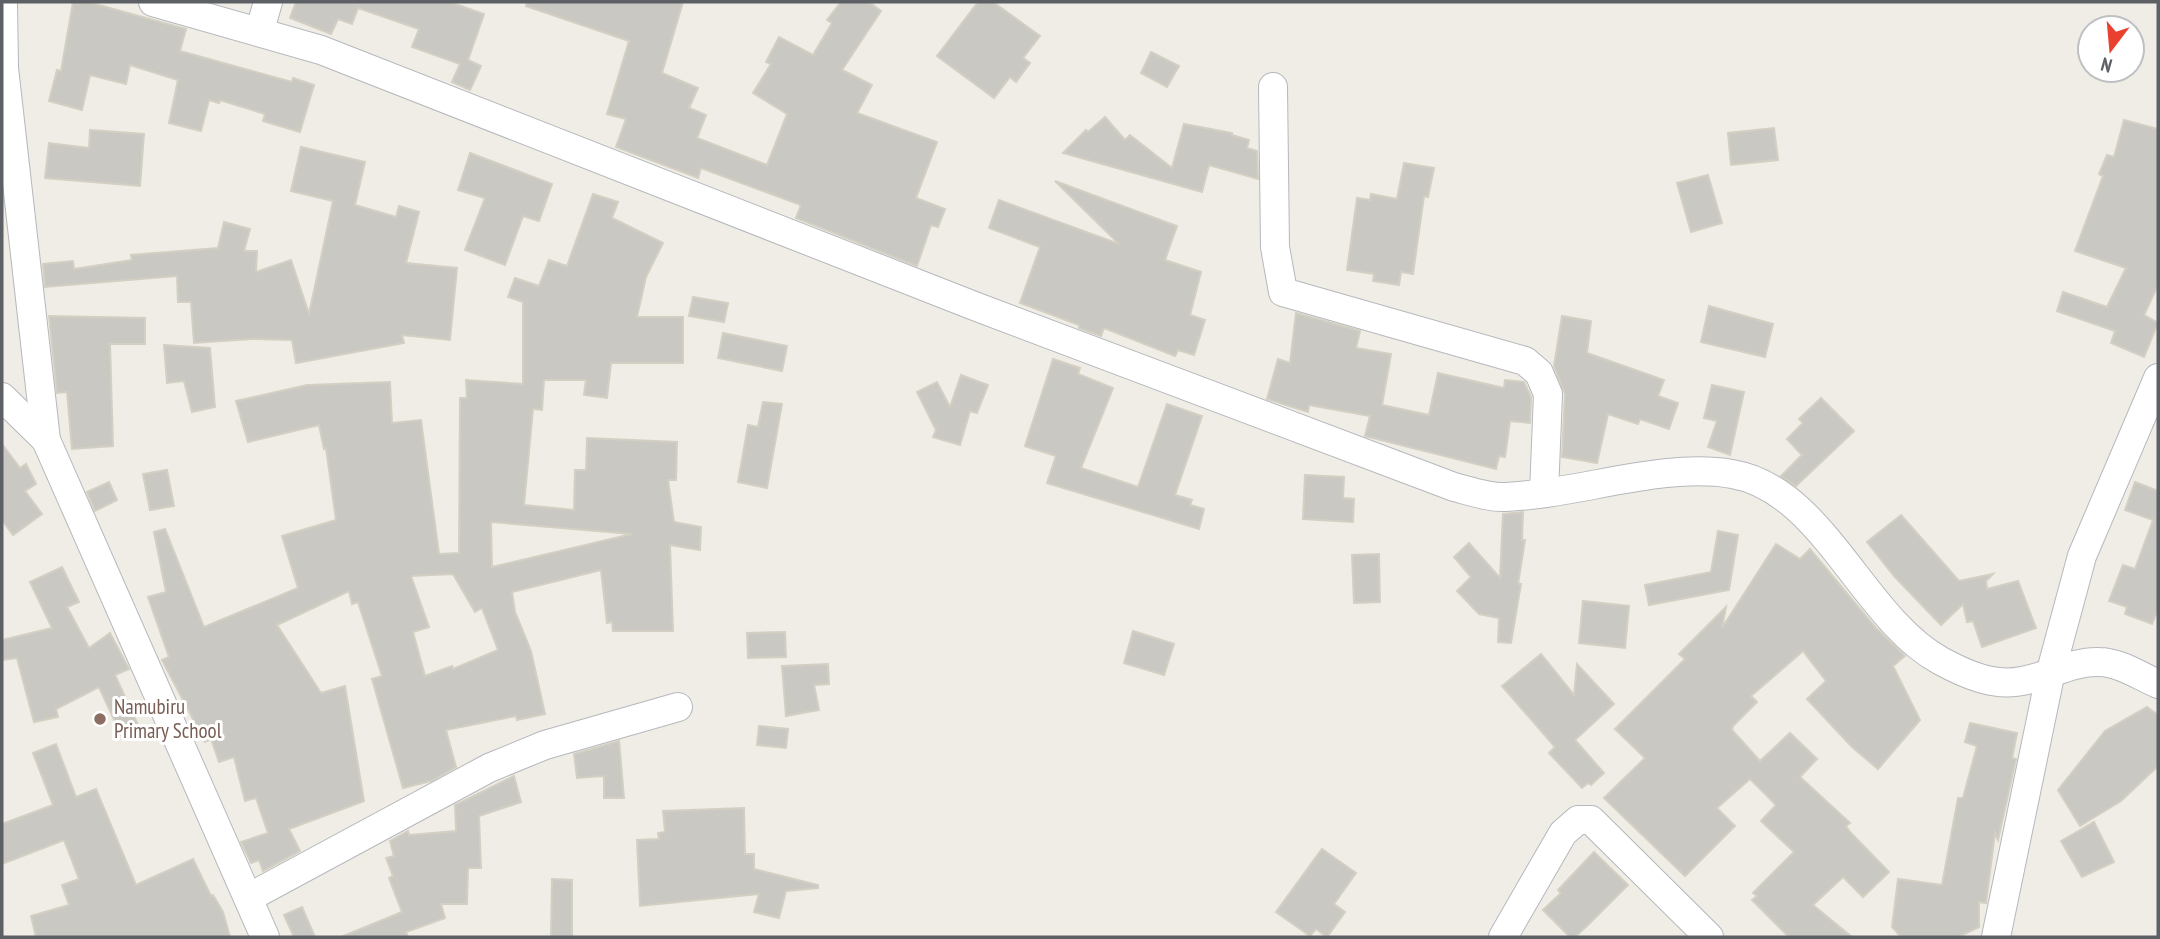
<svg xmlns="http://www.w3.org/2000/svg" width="2160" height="939" font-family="'PT Sans Narrow',sans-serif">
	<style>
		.building { fill: #cac8c2; stroke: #d4cfc3; stroke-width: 2; fill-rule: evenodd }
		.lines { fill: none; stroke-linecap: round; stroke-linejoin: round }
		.minor-casing { stroke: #b5b8bc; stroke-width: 30 }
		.minor { stroke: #fff; stroke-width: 28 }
		.education-dot { fill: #8d6e63; stroke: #fff; stroke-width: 2.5 }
		.labels { text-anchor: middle; stroke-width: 6; stroke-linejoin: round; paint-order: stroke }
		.education-label { font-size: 21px; fill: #785e54; stroke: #fff; text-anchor: start }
	</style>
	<rect width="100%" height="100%" fill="#efede5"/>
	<g class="building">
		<path d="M73,2H88L186,29L180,51L292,82L293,78L314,85L300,132L263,121L265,114L220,100L219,103L209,100L201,131L169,123L178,80L130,65L126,84L90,75L82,110L49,101L57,70L61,71Z"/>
		<path d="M296,2H450L484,14L468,60L481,66L470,90L452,82L460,64L412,47L419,29L358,8L352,24L338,19L331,34L290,18Z"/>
		<path d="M527,2H683L662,73L698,88L689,108L706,115L697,138L767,165L787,114L753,93L771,64L766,62L779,37L813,55L832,23L827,20L841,2H869L881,11L842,70L872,85L857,113L937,142L916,198L945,209L938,227L931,225L917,266L796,218L801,205L701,168L698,178L616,147L626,119L607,114L629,41L526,6Z"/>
		<path d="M978,2H993L1040,36L1023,58L1030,63L1016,82L1010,77L994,98L937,56Z"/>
		<path d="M1151,52L1179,66L1167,87L1141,73Z"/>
		<path d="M1105,117L1125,140L1130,135L1172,168L1184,124L1232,133V135L1249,140L1247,148L1257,151L1258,179L1209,165L1202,192L1063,153L1086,130L1088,132Z"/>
		<path d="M2124,120L2158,129V285L2144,315L2158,323L2144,357L2111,343L2115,331L2057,311L2063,292L2107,307L2126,268L2075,251L2103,176L2099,174L2107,155L2114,157Z"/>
		<path d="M1774,128L1778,160L1731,165L1728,133Z"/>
		<path d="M90,130L144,134L140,186L45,178L49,143L89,148Z"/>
		<path d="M301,147L365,162L355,205L396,217L399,206L419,212L406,263L457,268L450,340L402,335L404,343L296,363L292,340L252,339L194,343L191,302H178L177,276L45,287L43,264L73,261L74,269L132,260L131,255L218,248L224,222L250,229L244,251H257L256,272L291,260L309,314L333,201L291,191Z"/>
		<path d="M470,153L552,184L539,221L523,216L505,265L465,250L485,198L458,190Z"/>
		<path d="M1404,163L1434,168L1428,197L1424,196L1413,274L1401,272L1399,285L1373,281L1374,274L1347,270L1357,198L1370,200L1371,194L1397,199Z"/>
		<path d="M1708,175L1722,223L1691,232L1677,183Z"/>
		<path d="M1055,181L1177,226L1165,260L1201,272L1190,315L1205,320L1194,355L1178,350L1175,356L1104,328L1101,336L1079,328V325L1020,303L1040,247L989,228L999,200L1119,244Z"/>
		<path d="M593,194L618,202L612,218L663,243L646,277L637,317H683V363H611L607,398L584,395L586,380H544L542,410L533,409L524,505L574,510L575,470H586L587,438L677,442L676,480H668L674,522L701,527L700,550L670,545L673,631H613L612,622L607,623L601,570L512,592L515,612L531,651L545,714L517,720L516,716L446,730L456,767L431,781L403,788L372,679L382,676L358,602L352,604L349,591L277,625L321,693L345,686L364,801L289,829L300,851L263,871L259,860L251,863L241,842L268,833L256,798L245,801L234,757L219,762L211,739L205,742L162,660L169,657L148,597L166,592L154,532L165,529L204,627L298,588L282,536L336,520L326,448L324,449L319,425L248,442L236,401L307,385L390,382L392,423L421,420L439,554L459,553L460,398H467L466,380L523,384V302L508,297L515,278L539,286L549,260L567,266ZM491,522L632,534L492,567ZM453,574L475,612L482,608L498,650L453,669L452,666L425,676L413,632L429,627L411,576Z"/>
		<path d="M693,297L728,303L724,322L689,316Z"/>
		<path d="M1709,306L1773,324L1765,357L1701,342Z"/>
		<path d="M1296,313L1360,331L1356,348L1391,354L1382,405L1429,415L1438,373L1504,388L1505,380L1524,382L1531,397L1530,423L1510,421L1505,457L1499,456L1496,469L1365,436L1370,416L1309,405L1308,412L1267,399L1278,359L1290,363Z"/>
		<path d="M49,316L145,318V344H110L113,446L72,449L67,392L57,393Z"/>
		<path d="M1562,316L1591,321L1587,353L1664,380L1658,396L1678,403L1669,429L1640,419L1638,424L1608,414L1597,463L1562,457L1565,394L1554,366Z"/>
		<path d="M723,333L787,346L782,371L718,358Z"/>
		<path d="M164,345L210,348L215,407L192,412L184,381L167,383Z"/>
		<path d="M1053,359L1080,368L1078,374L1113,388L1081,468L1138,487L1167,404L1202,416L1175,495L1192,500L1190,505L1204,509L1199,529L1047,483L1056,456L1025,446Z"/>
		<path d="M961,375L988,385L977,413L970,411L960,445L933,437L936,430L917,392L937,382L950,407Z"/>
		<path d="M1712,385L1744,392L1730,455L1708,447L1717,421L1704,418Z"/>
		<path d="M1821,398L1854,431L1796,486L1781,476L1802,455L1787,439L1803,423L1799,419Z"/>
		<path d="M763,402L782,404L767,488L738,482L748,425L758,427Z"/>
		<path d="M2,444L20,468L26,464L36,484L25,491L42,514L13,535L2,520Z"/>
		<path d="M167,470L174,506L150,510L143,474Z"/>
		<path d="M1305,475L1344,477L1343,498L1354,499L1353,522L1303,519Z"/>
		<path d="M109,482L117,500L95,511L87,492Z"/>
		<path d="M2135,482L2158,491V609L2152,624L2125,614L2127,607L2109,601L2123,565L2135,569L2153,520L2125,510Z"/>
		<path d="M1523,512L1522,540H1525L1518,584H1521L1511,643L1498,642L1499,618L1479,614L1457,591L1471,577L1454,557L1469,543L1500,578L1503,514Z"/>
		<path d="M1901,515L1959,581L1993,574L1986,581L1987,589L2018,581L2036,628L1982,647L1973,621L1967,622L1963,604L1941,625L1894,576L1867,542Z"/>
		<path d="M1718,531L1738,535L1729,590L1649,605L1645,585L1711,572Z"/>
		<path d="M1776,544L1800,559L1810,549L1875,627L1905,656L1893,666L1920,720L1878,769L1852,747L1807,699L1826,681L1803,651L1751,696L1757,702L1733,726L1732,730L1760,761L1790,733L1817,759L1800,777L1850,823L1846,826L1850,832L1889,872L1863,897L1843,877L1813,905L1852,937H1789L1752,900L1757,896L1753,893L1794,852L1761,821L1776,805L1750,779L1717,808L1735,826L1685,876L1604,798L1645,758L1615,729L1685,659L1679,654L1726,607L1722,628Z"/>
		<path d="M1379,554L1380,602L1354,603L1352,555Z"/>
		<path d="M62,567L79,602L67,607L89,648L110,633L129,669L115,675L139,727L121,735L99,687L56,709L58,717L34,722L17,658L2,660V640L52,628L30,582Z"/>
		<path d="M1583,601L1629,606L1625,648L1579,643Z"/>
		<path d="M1133,631L1174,644L1164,675L1124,663Z"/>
		<path d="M785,632L786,657L748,658L747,633Z"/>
		<path d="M1541,654L1574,695L1577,664L1614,704L1575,740L1604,773L1591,785L1588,783L1582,788L1549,753L1555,747L1502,686Z"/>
		<path d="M828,664L829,684L814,685L819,710L786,716L782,666Z"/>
		<path d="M2147,707L2158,715V766L2121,801L2080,826L2058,790L2105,731Z"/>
		<path d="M1970,723L2017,733L2012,758L2016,759L1998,840L1995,833L1986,903L1979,902V927L1958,937H1901L1892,927L1898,879L1942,885L1958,798H1963L1977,746L1965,742Z"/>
		<path d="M759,726L788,729L786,748L757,745Z"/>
		<path d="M619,741L624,798H604V776L577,778L574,754Z"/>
		<path d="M56,744L76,797L96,789L136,885L193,859L211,896L213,895L223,912L230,937H36L31,916L69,905L62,885L79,879L64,840L2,864V824L53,805L33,753Z"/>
		<path d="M514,776L521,802L479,816L481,868H468L467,904H441L445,918L406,932L408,937H341L402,912L389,878L393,876L386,858L394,856L390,841L408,831L409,835L456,831L455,805Z"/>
		<path d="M744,808L745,854H754V869L818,885V888L786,891L779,918L754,912L759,894L640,906L637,840L659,839L658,833L665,832L663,811Z"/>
		<path d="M2094,822L2114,862L2082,877L2061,841Z"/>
		<path d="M1322,849L1356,873L1334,904L1345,912L1327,937L1316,929L1310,936L1276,912Z"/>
		<path d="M1594,852L1628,885L1591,922L1575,937H1570L1543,910L1561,893L1558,890Z"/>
		<path d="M552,879L572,880V937H551Z"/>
		<path d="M302,907L315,937H294L284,915Z"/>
	</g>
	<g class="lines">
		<g class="minor-casing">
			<g id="minor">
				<path d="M3,2L4,68L46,440L265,937"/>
				<path d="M153,2L321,50L977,307L1454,487C1470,491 1490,498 1506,497C1579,494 1662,462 1732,474C1823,489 1863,619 1941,661C1965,674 1994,687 2022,681C2047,677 2072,661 2099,662C2119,662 2140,676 2158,684"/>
				<path d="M260,30L268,2"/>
				<path d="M1273,87L1275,247L1283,292L1525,361L1539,373L1548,394L1544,493"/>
				<path d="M2,397L46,440"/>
				<path d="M248,898L489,768L545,745L678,707"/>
				<path d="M1503,937L1563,833L1578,820H1591L1709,937"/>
				<path d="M1996,937L2051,671L2082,556L2158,378"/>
			</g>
		</g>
		<use href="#minor" class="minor"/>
	</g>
	<circle class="education-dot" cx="100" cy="719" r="7"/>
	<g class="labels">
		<g class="education-label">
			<text x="114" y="714">Namubiru<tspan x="114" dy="24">Primary School</tspan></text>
		</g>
	</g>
	<rect width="2160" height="939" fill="none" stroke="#5d6166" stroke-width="7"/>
	<g transform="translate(2111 49) rotate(196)"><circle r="33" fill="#ffffff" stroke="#bec0c2" stroke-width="2"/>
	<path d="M0-5L12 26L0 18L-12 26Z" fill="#ea4030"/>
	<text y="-10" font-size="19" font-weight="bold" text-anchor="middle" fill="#5d6166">N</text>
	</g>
</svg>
